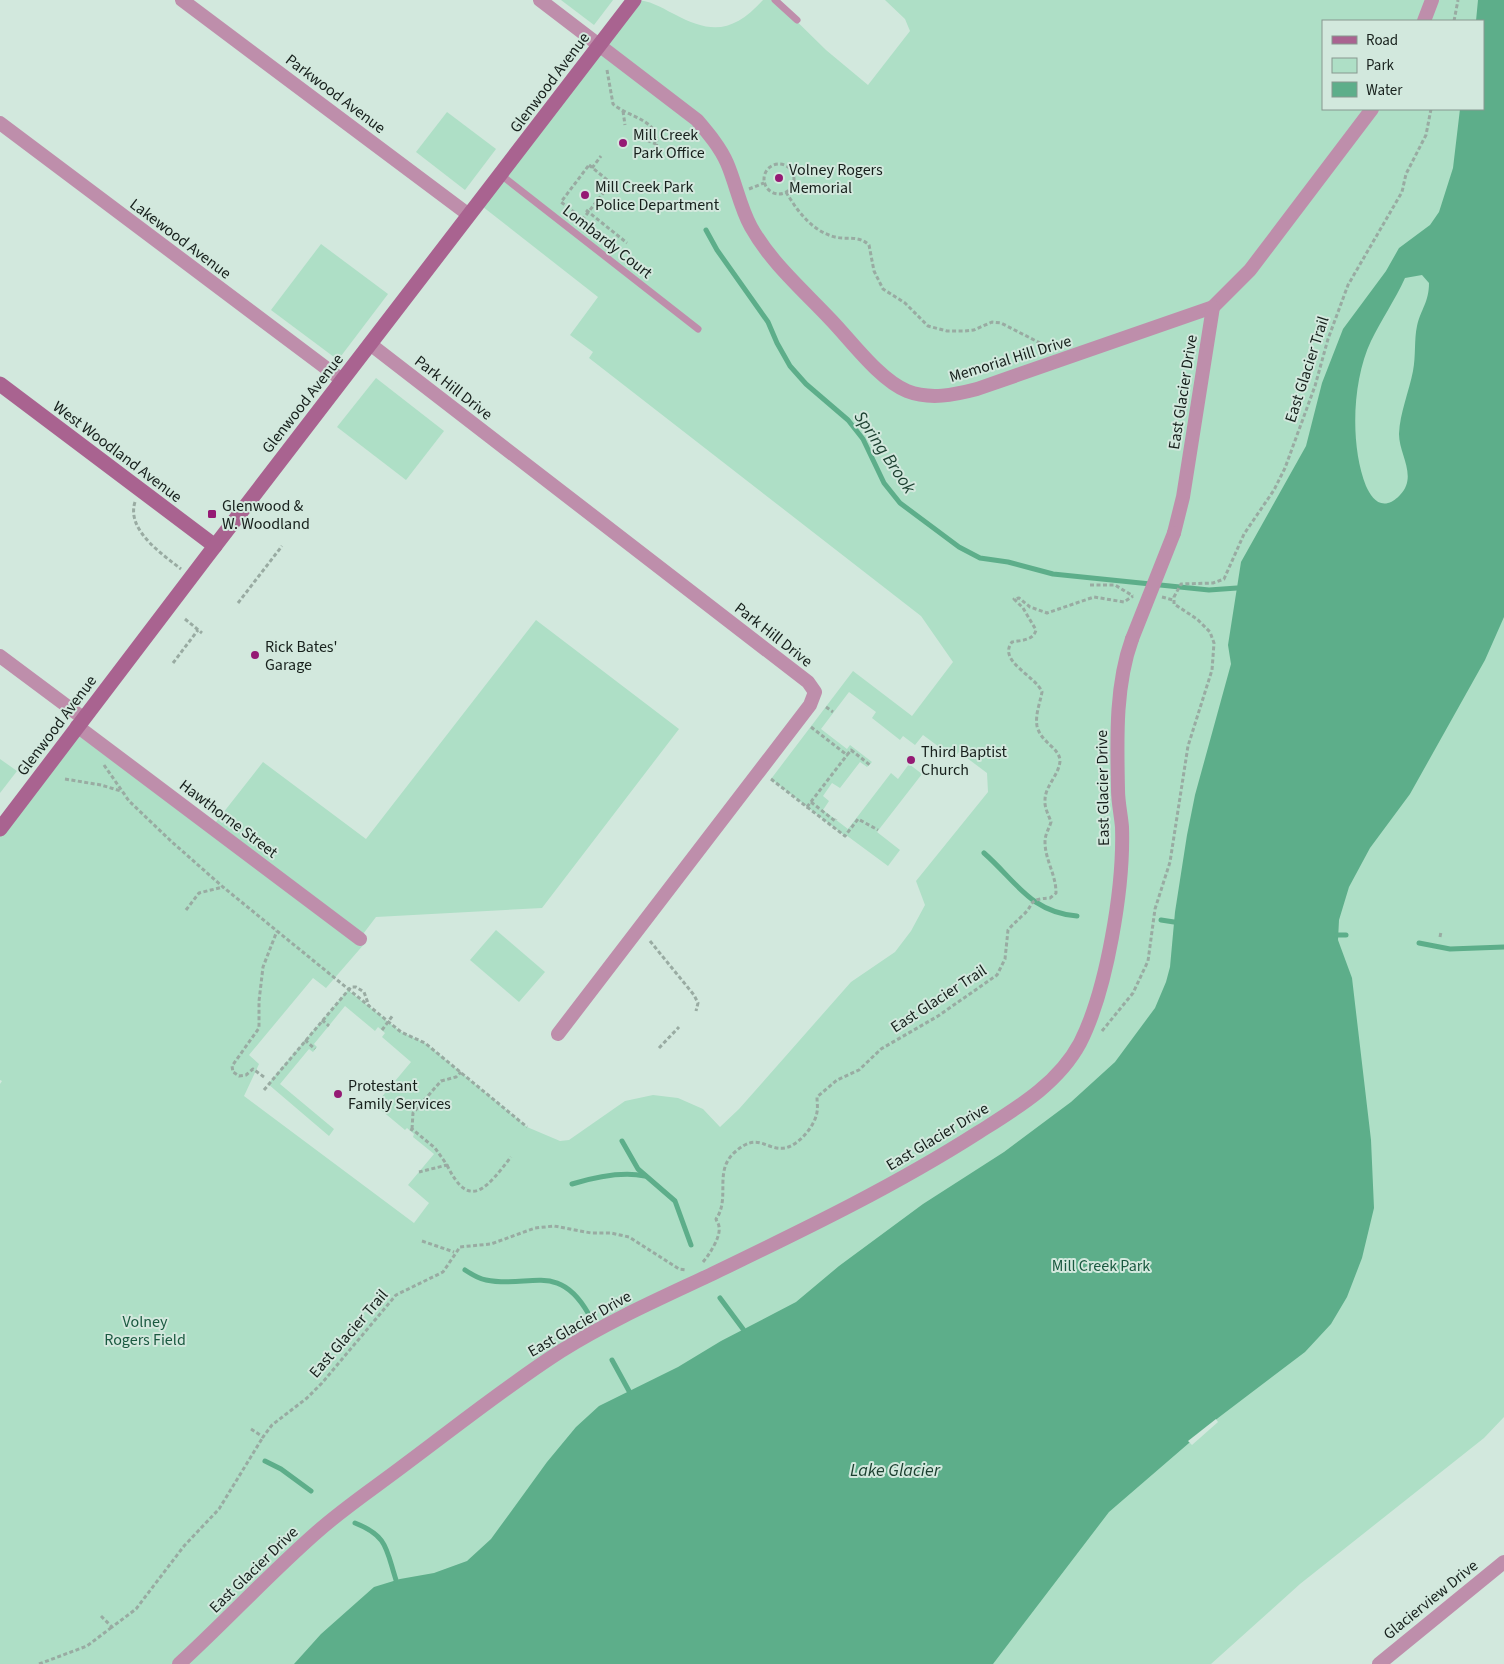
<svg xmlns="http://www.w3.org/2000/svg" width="1504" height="1664" font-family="'Source Sans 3',sans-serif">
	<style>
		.green { fill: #aedfc6; fill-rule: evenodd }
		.water { fill: #5dae8a; fill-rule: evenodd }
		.pier { fill: #d2e8dd }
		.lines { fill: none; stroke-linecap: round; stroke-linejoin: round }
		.stream { stroke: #5dae8a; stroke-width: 5 }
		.path { stroke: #99aba2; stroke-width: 3; stroke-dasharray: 4 2.5; stroke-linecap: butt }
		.lane { stroke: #be8eab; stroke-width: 7 }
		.street { stroke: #be8eab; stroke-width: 14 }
		.secondary { stroke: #a96390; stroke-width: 15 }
		.street-bridge { stroke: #be8eab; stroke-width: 14 }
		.poi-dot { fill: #951a74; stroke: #d2e8dd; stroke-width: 2 }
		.labels { text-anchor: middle; stroke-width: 4; stroke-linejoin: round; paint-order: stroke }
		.street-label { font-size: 16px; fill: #17201c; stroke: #d2e8dd }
		.poi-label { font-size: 16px; fill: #17201c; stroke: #d2e8dd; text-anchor: start }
		.park-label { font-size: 16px; fill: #1a5940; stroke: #d2e8dd }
		.water-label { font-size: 18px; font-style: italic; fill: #1b3f2f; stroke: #d2e8dd }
	</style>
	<rect width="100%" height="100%" fill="#d2e8dd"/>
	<g class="green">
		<path d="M561,0H613L594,25Z"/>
		<path d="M634,0C650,0 660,7 674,14C711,34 733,33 763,0H775L826,50L868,85L910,31L905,19L885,0H1504V1417L1484,1438L1300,1584L1211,1664H0V1084L2,1081L0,1080V829L77,726L212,827L263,762L366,839L536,620L679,729L542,908L376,917L360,938L365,943L326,988L313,978L249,1055L259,1064L244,1096L414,1223L429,1203L408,1185L434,1154L413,1137L414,1134L407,1128L405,1130L375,1105L411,1062L382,1037L385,1033L378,1027L375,1031L345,1006L314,1044L317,1047L313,1052L309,1049L280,1084L334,1129L329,1136L268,1084L348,990L401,1032L425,1043L527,1127L560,1141L569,1140L625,1101L653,1095L678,1098L703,1109L720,1127L739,1109L851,982L895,952L911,931L925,905L916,881L988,792L987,773L959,752L954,758L923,735L915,745L903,736L900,740L872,718L876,712L849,692L821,729L847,749L850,745L872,762L867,767L860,762L840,788L832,783L823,796L829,801L823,810L848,829L891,773L898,779L909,764L922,774L877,832L900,850L888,866L846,835L845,836L771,779L853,671L912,716L953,662L921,616L589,358L593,352L570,335L598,297L478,203ZM1323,21H1483V109H1323Z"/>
		<path d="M447,112L496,149L465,190L416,152Z"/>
		<path d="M321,244L388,294L338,360L271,310Z"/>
		<path d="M376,378L444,431L406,480L337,427Z"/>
		<path d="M0,759L17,771L0,793Z"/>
		<path d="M496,930L545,972L519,1002L470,960Z"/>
	</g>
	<path class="water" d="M1478,0H1504V617L1485,660L1410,794L1370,848L1349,887L1339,920L1338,940L1352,978L1371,1140L1374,1208L1362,1258L1347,1297L1331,1324L1305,1352L1218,1418L1109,1512L993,1664H294L321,1634L374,1587L400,1579L434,1573L467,1561L491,1539L547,1462L576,1427L599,1406L678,1367L721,1341L796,1302L839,1266L923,1204L1004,1152L1071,1102L1115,1062L1155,1008L1166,982L1170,967L1175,912L1187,835L1195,795L1231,664L1228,645L1241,562L1306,446L1322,383L1343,329L1386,271L1399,248L1430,225L1439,212L1453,168L1460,109H1483V21H1476ZM1422,275L1429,283C1429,302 1421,309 1417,326C1414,340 1416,356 1413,371C1409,392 1400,412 1399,434C1399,455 1418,476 1400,495C1397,498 1393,502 1388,503C1377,506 1370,495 1366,486C1350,446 1352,381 1371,341C1381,320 1395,300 1405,278Z"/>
	<path class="pier" d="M1216,1419L1218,1422L1192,1445L1188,1441Z"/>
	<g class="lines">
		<g class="stream">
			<path d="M706,230L717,250L768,322L777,343L790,366L806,384L848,420L863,439L884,483L900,503L959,547L980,558L1008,562L1053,574L1209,590L1237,588"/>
			<path d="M984,853C1016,881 1030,912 1077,916"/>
			<path d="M1161,920L1174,922"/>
			<path d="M1337,935H1346"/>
			<path d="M1419,943L1450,949L1504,947"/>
			<path d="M622,1141L638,1169L675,1201L691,1245"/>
			<path d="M572,1184C595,1177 621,1171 645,1176"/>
			<path d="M465,1270C471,1274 479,1279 486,1280C529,1289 558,1261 588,1313"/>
			<path d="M720,1298L743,1329"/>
			<path d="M612,1360L629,1391"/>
			<path d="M265,1461L281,1469L311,1491"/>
			<path d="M355,1523C388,1536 386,1549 396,1580"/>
		</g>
		<g class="path">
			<path d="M1454,21L1458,0"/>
			<path d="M607,70L613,104C630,119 665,119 655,153L659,156"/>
			<path d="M623,111L625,125"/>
			<path d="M641,138L656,144"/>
			<path d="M633,149L646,154L655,153"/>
			<circle cx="779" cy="179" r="15"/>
			<path d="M589,165L611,183L583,219L561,202Z"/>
			<path d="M592,168L601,156"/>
			<path d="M749,189L764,183"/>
			<path d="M786,192C798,212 812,231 835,237C847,240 859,235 869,245L874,271L883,289L905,303L928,326L947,331H965L974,330L992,322L1001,323L1040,343L1046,351"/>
			<path d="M586,210L627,243"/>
			<path d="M135,502C126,530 162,554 181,569"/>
			<path d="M1090,585H1115L1133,596"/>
			<path d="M1162,597L1173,600"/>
			<path d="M238,603L282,546"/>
			<path d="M185,619L202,633"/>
			<path d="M173,663L198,630"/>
			<path d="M826,707L833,712"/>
			<path d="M811,727L847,755L851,750L870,765"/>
			<path d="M104,765L129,801L172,842L223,887L401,1032L425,1043L527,1127"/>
			<path d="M65,779L101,785L121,791"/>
			<path d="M771,779L807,807L847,755"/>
			<path d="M811,802L835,821L836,819"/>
			<path d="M807,807L845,836L858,819L878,830"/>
			<path d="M186,910L199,893L223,887"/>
			<path d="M1440,937L1441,932"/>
			<path d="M650,941L694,995L698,1003L696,1011"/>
			<path d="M322,1020L329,1026"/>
			<path d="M382,1030L393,1015"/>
			<path d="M1102,1031L1133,993L1148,961L1155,909L1170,862L1188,746L1212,670L1214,643L1210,632L1197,619L1174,604V597L1181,584L1213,583L1224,579L1244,534L1274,490L1285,468L1315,386L1328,339L1348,285L1402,192L1406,174L1426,135L1431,109"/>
			<path d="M305,1040L315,1049"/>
			<path d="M659,1048L679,1027"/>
			<path d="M264,1077L253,1069L246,1075L239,1076L233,1072L232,1066L259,1028V1001L263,967L277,931"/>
			<path d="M264,1090L351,987H356L364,992L369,1006"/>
			<path d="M412,1129L413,1113L441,1081L456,1077L461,1072"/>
			<path d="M411,1131L412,1129L435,1148L447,1165L419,1172"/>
			<path d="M447,1165C470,1213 488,1186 511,1157"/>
			<path d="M422,1241L454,1252"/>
			<path d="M703,1262C709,1255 721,1237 719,1227C719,1224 717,1222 716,1219C731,1198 713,1171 735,1152C758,1131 766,1151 785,1148C799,1145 815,1126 817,1112C818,1107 817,1102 817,1097L837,1080L859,1070L881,1049L938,1016L997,975L1005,959L1008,930C1013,924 1017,921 1022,916C1036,904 1026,899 1050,898L1056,893C1056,874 1045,860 1045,842C1045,834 1049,829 1051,822C1049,816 1044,807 1045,800C1045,786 1059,775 1060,761C1060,748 1041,743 1037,726C1035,715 1040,703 1042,692C1036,676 997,661 1012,642C1021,640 1033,641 1036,630L1023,608L1014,599L1019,598L1030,607L1047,613L1094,597L1124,602L1133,596"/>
			<path d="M251,1429L263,1437L272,1425L307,1398L322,1383L396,1295L443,1272L460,1247L491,1244L535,1228L554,1226L591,1233H611L629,1237L679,1269L687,1270"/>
			<path d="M101,1616L112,1627L136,1609L184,1546L219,1509L263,1437"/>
			<path d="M39,1664L87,1646L112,1627"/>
		</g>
		<g class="lane">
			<path d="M775,0L797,20"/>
			<path d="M501,175L698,329"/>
		</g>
		<g class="street">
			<path d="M182,0L469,215"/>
			<path d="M540,0L697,120C708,133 720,147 727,163C736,184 740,207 751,227C771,263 805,292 832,321C852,342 880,380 907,391C930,400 954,395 977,389L1213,307L1250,270L1372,109"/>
			<path d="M1424,21L1432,0"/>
			<path d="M0,123L342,380"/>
			<path d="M370,344L808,682L815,692L810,705L558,1034"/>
			<path d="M1174,533L1183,497L1213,307"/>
			<path d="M0,656L83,718"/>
			<path d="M77,726L360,939"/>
			<path d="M179,1664C226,1621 269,1574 317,1532C345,1507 377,1486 407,1463C458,1425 508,1385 561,1351C609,1321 659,1299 710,1275C801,1231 893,1187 979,1132C1017,1108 1058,1084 1080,1043C1107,990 1124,887 1122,827C1121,815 1118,802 1118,790C1117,740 1115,686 1132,639"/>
			<path d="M1379,1664L1504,1562"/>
		</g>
		<g class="secondary">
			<path d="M0,384L215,546"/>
			<path d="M0,829L205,559L634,0"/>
		</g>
		<path class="street-bridge" d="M1132,639L1174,533"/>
	</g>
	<g class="poi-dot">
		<circle cx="623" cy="143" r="5"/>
		<circle cx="779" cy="178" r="5"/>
		<circle cx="585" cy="195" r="5"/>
		<rect x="207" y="509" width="10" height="10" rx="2.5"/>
		<circle cx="255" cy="655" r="5"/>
		<circle cx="911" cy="760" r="5"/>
		<circle cx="338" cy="1094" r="5"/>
	</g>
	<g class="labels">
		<g class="street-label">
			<text transform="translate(549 82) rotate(-53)" y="6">Glenwood Avenue</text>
			<text transform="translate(336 93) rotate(37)" y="6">Parkwood Avenue</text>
			<text transform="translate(181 238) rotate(37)" y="6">Lakewood Avenue</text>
			<text transform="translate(608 241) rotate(38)" y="6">Lombardy Court</text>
			<text transform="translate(1010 358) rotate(-17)" y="6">Memorial Hill Drive</text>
			<text transform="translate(1306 369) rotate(-72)" y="6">East Glacier Trail</text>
			<text transform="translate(454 387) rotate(38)" y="6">Park Hill Drive</text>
			<text transform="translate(1182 392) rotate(-81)" y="6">East Glacier Drive</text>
			<text transform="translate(302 403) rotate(-52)" y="6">Glenwood Avenue</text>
			<text transform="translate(118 451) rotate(37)" y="6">West Woodland Avenue</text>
			<text transform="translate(774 634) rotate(38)" y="6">Park Hill Drive</text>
			<text transform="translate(56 725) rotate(-53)" y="6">Glenwood Avenue</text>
			<text transform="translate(1102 788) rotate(-91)" y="6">East Glacier Drive</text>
			<text transform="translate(229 818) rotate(37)" y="6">Hawthorne Street</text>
			<text transform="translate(938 998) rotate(-33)" y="6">East Glacier Trail</text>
			<text transform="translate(937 1136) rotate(-31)" y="6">East Glacier Drive</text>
			<text transform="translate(579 1323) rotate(-30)" y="6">East Glacier Drive</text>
			<text transform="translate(348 1333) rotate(-49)" y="6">East Glacier Trail</text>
			<text transform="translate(253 1569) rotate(-44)" y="6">East Glacier Drive</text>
			<text transform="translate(1430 1599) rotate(-39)" y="6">Glacierview Drive</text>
		</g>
		<g class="poi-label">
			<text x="633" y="140">Mill Creek<tspan x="633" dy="18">Park Office</tspan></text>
			<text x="789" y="175">Volney Rogers<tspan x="789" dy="18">Memorial</tspan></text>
			<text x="595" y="192">Mill Creek Park<tspan x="595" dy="18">Police Department</tspan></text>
			<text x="222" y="511">Glenwood &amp;<tspan x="222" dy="18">W. Woodland</tspan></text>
			<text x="265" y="652">Rick Bates'<tspan x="265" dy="18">Garage</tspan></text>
			<text x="921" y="757">Third Baptist<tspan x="921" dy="18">Church</tspan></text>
			<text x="348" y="1091">Protestant<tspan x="348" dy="18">Family Services</tspan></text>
		</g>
		<g class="park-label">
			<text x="1101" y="1271">Mill Creek Park</text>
			<text x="145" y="1327">Volney<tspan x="145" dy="18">Rogers Field</tspan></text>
		</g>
		<g class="water-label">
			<text transform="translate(885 452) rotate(56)" y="6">Spring Brook</text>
			<text x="895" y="1476">Lake Glacier</text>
		</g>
	</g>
	<rect x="1322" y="20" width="162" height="90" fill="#d2e8dd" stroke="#879890"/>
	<rect x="1332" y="36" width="25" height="8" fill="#a96390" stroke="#879890"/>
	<text x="1366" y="45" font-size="15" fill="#17201c">Road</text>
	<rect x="1332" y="58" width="25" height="15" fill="#aedfc6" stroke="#879890"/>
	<text x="1366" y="70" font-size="15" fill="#17201c">Park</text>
	<rect x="1332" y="82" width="25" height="15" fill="#5dae8a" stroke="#879890"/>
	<text x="1366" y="95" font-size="15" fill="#17201c">Water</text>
</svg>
